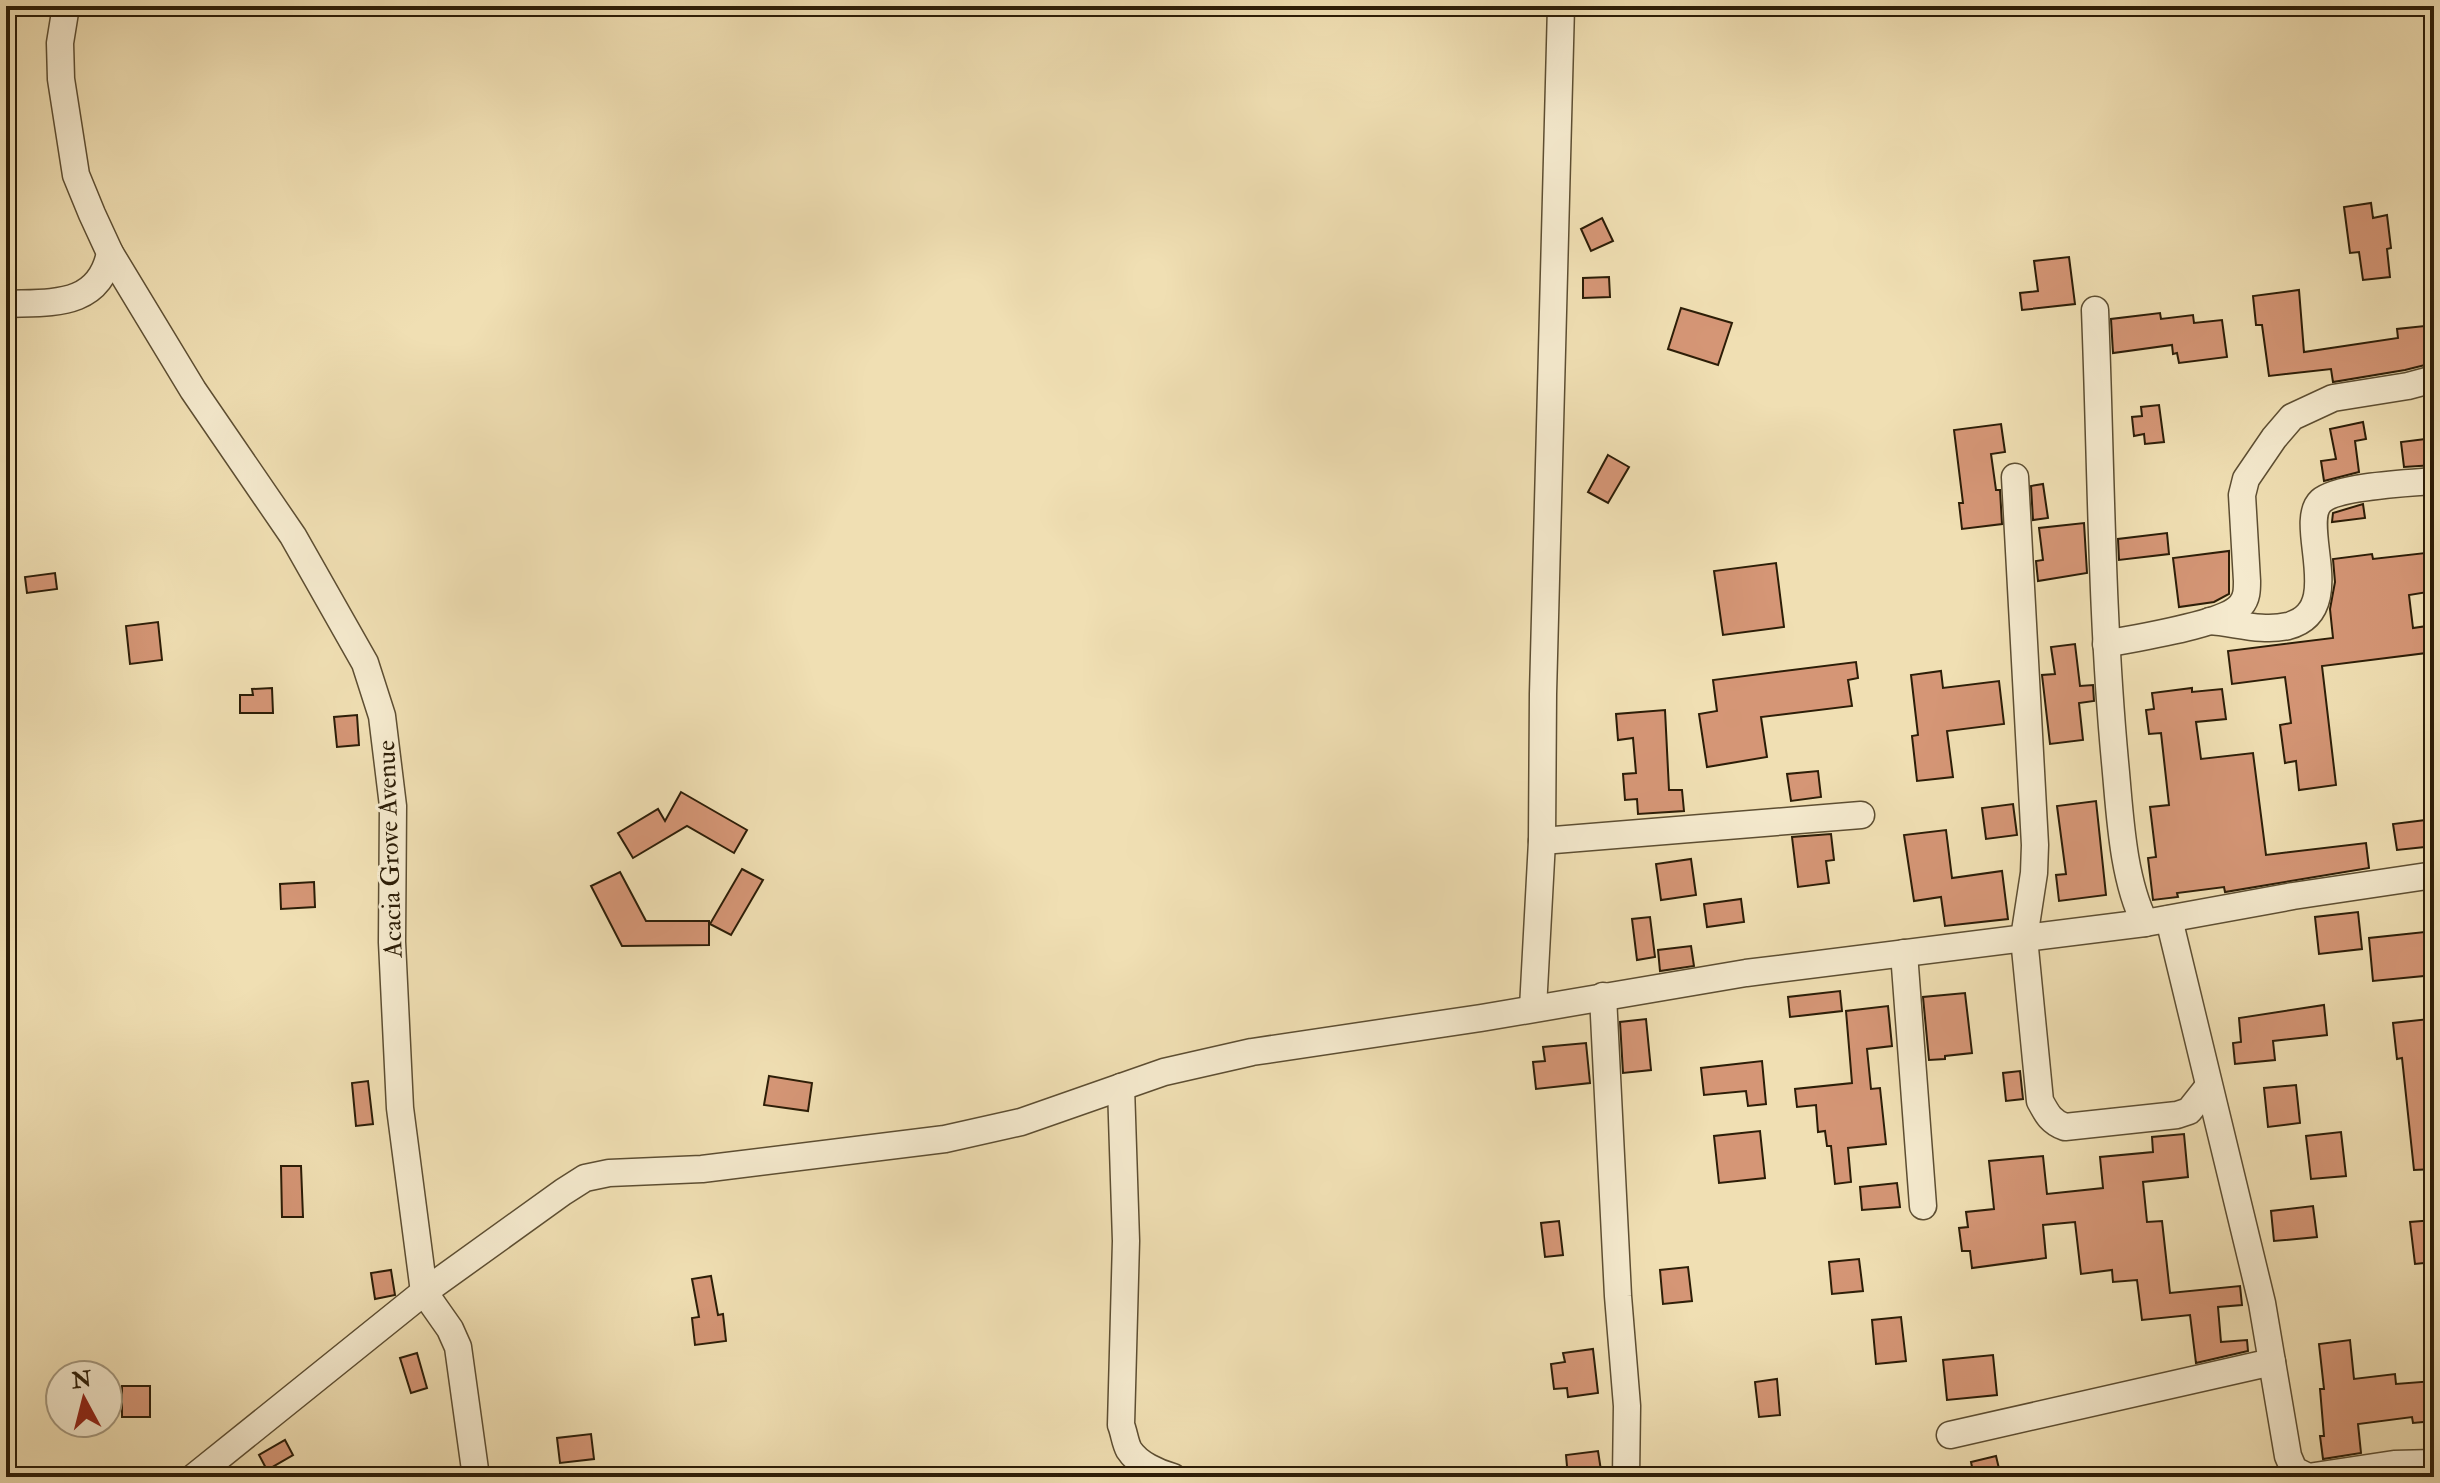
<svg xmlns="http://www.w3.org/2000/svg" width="2440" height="1483" font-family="'IM FELL Double Pica',serif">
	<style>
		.building { fill: #d59676; stroke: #2c1d07; stroke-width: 2 }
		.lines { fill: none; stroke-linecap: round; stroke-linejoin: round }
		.minor-casing { stroke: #5d4e32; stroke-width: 29 }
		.minor { stroke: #f5eace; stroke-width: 26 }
		.labels { text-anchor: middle; stroke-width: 6; stroke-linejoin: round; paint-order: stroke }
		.street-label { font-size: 26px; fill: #2c1d07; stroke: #f5eace }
	</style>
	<rect width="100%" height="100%" fill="#f0dfb3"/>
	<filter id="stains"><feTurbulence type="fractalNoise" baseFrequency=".0025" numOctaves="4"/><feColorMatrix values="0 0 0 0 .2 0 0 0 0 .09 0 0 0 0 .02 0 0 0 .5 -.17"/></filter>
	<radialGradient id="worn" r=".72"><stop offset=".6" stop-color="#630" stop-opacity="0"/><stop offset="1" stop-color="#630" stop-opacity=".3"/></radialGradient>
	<g class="building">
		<path d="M2371,203L2373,218L2387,215L2391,248L2387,249L2390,277L2363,280L2359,252L2350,253L2344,207Z"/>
		<path d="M1602,218L1613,241L1591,251L1581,229Z"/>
		<path d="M2069,257L2075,304L2022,310L2020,293L2038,291L2034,261Z"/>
		<path d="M1609,277L1610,297L1583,298V278Z"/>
		<path d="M2299,290L2304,352L2398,338L2397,329L2434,325V347L2427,348L2429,364L2405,370L2333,382L2331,369L2269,376L2262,325H2256L2253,296Z"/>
		<path d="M1681,308L1732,323L1718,365L1668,349Z"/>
		<path d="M2160,313L2161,319L2193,315L2194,323L2222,320L2227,357L2179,363L2177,353L2173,354L2172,345L2113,353L2111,319Z"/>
		<path d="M2159,405L2164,442L2145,444L2144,434L2134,436L2132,417L2142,416L2141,407Z"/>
		<path d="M2363,422L2366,439L2355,441L2359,472L2324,481L2321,461L2336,459L2330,429Z"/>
		<path d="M2001,424L2005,452L1991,454L1996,490H2000L2002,524L1962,529L1959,503H1963L1954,430Z"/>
		<path d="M2434,438V465L2404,467L2401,442Z"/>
		<path d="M1608,455L1629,467L1608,503L1588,492Z"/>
		<path d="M2043,484L2048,518L2033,520L2031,486Z"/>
		<path d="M2363,504L2365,518L2332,522L2333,513Z"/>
		<path d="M2084,523L2087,573L2038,581L2036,561L2043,560L2039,528Z"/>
		<path d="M2167,533L2169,554L2119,560L2118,539Z"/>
		<path d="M2229,551V594L2214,602L2179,607L2173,558Z"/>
		<path d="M2434,552V591L2409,595L2413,628L2434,625V652L2322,666L2336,785L2299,790L2296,761L2285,763L2280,725L2291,723L2285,677L2232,684L2228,651L2333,638L2330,609L2335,582L2333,559L2372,554L2373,559Z"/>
		<path d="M1776,563L1784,627L1723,635L1714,571Z"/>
		<path d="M55,573L57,589L27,593L25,577Z"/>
		<path d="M158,622L162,660L130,664L126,626Z"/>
		<path d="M2075,644L2080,686L2093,685L2094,701L2079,703L2083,740L2050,744L2042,675L2055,674L2051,647Z"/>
		<path d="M1856,662L1858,678L1848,680L1852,706L1761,717L1767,757L1707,767L1699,714L1717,711L1713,680Z"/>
		<path d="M1941,671L1943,688L1999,681L2004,724L1947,731L1953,777L1917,781L1912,736L1918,735L1911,675Z"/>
		<path d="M272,688L273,713H240V695H253L252,689Z"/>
		<path d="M2192,688V692L2222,689L2226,719L2196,722L2201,759L2253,753L2266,855L2366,843L2369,868L2225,892L2224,887L2177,893L2178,897L2153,900L2148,858L2156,857L2150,807L2169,805L2161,733L2149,734L2146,710L2154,709L2152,693Z"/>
		<path d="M1665,710L1669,790H1682L1684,811L1638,814L1637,799L1625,800L1623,774L1636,773L1633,738L1618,740L1616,714Z"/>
		<path d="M357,715L359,745L337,747L334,717Z"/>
		<path d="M1818,771L1821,797L1791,801L1787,774Z"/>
		<path d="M681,792L747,830L734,853L687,826L633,858L618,833L658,809L665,821Z"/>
		<path d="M2096,801L2106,895L2059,901L2056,875L2066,874L2057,806Z"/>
		<path d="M2013,804L2017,835L1986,839L1982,808Z"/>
		<path d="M2434,819V846L2397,850L2393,824Z"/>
		<path d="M1946,830L1952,878L2002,871L2008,919L1945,926L1941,897L1914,901L1904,835Z"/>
		<path d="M1831,834L1834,860L1826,861L1829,883L1798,887L1792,837Z"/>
		<path d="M1691,859L1696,895L1661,900L1656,864Z"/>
		<path d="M742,869L763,880L731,935L710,924Z"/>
		<path d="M620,872L646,921H709V945L622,946L591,886Z"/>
		<path d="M314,882L315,907L281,909L280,884Z"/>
		<path d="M1741,899L1744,922L1707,927L1704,904Z"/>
		<path d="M2358,912L2362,949L2319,954L2315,917Z"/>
		<path d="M1650,917L1655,957L1637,960L1632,919Z"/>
		<path d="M2434,931V975L2373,981L2369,938Z"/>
		<path d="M1691,946L1694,966L1660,971L1658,950Z"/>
		<path d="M1840,991L1842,1011L1790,1017L1788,997Z"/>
		<path d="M1965,993L1972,1053L1945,1056V1059L1929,1060L1923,997Z"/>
		<path d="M2324,1005L2327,1035L2273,1041L2275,1060L2235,1064L2233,1043L2241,1042L2239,1018Z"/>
		<path d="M1888,1006L1892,1046L1867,1049L1871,1089L1880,1088L1886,1144L1848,1148L1851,1182L1835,1184L1831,1146H1827L1825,1131L1818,1132L1816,1105L1797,1107L1795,1089L1852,1083L1846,1011Z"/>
		<path d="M1646,1019L1651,1070L1623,1073L1620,1022Z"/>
		<path d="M2429,1019L2434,1066V1169L2414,1170L2402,1058L2397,1059L2393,1023Z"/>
		<path d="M1586,1043L1590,1083L1536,1089L1533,1062L1545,1061L1543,1047Z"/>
		<path d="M1762,1061L1766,1104L1748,1106L1746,1091L1704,1095L1701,1068Z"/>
		<path d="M2020,1071L2023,1099L2006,1101L2003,1073Z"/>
		<path d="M769,1076L812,1083L808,1111L764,1105Z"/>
		<path d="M368,1081L373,1124L356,1126L352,1083Z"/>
		<path d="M2296,1085L2300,1123L2268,1127L2264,1088Z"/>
		<path d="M1760,1131L1765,1178L1719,1183L1714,1136Z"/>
		<path d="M2341,1132L2346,1176L2311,1179L2306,1136Z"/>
		<path d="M2184,1134L2188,1177L2143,1182L2147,1222L2162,1221L2170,1293L2240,1286L2242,1305L2218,1307L2221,1342L2247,1340L2248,1351L2196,1363L2190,1315L2142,1320L2137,1280L2113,1282L2112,1270L2081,1274L2075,1222L2043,1225L2046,1258L1972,1268L1970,1251H1962L1959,1228L1968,1227L1966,1212L1994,1209L1989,1161L2043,1156L2047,1194L2103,1188L2100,1157L2153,1152L2152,1137Z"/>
		<path d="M281,1166H301L303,1217H282Z"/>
		<path d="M1897,1183L1900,1207L1862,1210L1860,1187Z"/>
		<path d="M2313,1206L2317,1237L2274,1241L2271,1211Z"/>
		<path d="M2434,1220V1262L2415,1264L2410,1222Z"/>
		<path d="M1559,1221L1563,1255L1545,1257L1541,1223Z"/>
		<path d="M1859,1259L1863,1291L1832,1294L1829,1262Z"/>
		<path d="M1688,1267L1692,1301L1663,1304L1660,1270Z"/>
		<path d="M391,1270L395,1295L375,1299L371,1273Z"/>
		<path d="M711,1276L718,1315L723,1314L726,1341L695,1345L692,1318L699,1317L692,1279Z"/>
		<path d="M1901,1317L1906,1361L1876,1364L1872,1320Z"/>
		<path d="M2350,1340L2354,1379L2395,1374L2396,1384L2434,1381V1421L2413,1423L2412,1417L2358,1424L2361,1453L2323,1459L2320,1436H2324L2320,1389H2324L2319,1344Z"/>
		<path d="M1593,1349L1598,1393L1568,1397L1567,1388L1554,1389L1551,1364L1565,1362L1563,1353Z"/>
		<path d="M417,1353L427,1388L411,1393L400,1358Z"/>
		<path d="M1993,1355L1997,1395L1947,1400L1943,1360Z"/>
		<path d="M1777,1379L1780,1415L1759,1417L1755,1382Z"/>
		<rect x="122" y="1386" width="28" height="31"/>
		<path d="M591,1434L594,1459L560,1463L557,1438Z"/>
		<path d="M285,1440L293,1455L267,1470L259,1455Z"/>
		<path d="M1598,1451L1602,1477H1568L1566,1455Z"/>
		<path d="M1996,1456L2001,1477H1974L1971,1462Z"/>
	</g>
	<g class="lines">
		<g class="minor-casing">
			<g id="minor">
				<path d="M66,6L60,43L61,79L76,175L92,214L110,253L193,390L293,536L365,663L382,716L393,806L392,942L400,1108L424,1292L450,1329L458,1347L476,1477"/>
				<path d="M6,304C51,302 99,308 110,253"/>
				<path d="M2095,310C2101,460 2101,612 2115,762C2120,813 2122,877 2145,923"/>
				<path d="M2015,477L2035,845L2034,873L2024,938L2040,1101C2047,1114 2051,1122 2065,1127L2177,1115L2189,1111L2208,1087"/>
				<path d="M2210,621C2236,623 2262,632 2288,626C2348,610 2296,524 2321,501C2338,486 2410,483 2434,481"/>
				<path d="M2106,644C2134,638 2225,625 2241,605C2247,598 2247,590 2247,581L2242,495L2246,479L2274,438L2292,417L2333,398L2408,386L2434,379"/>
				<path d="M1542,841L1861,815"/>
				<path d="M2169,919L2262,1303L2288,1456L2294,1470L2308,1477L2394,1464L2434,1463"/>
				<path d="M1904,953L1923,1206"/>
				<path d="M1603,996L1618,1296L1627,1406L1626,1477"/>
				<path d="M1533,1008L1542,841L1543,694L1561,6"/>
				<path d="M1121,1087L1126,1241L1121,1425C1124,1432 1125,1443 1129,1450C1138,1464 1158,1473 1173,1477"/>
				<path d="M1950,1435L2272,1362"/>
				<path d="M194,1477L424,1292L563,1192L585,1178L609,1173L702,1169L945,1139L1021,1122L1164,1072L1252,1052L1481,1018L1746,973L2145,923L2293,896L2434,875"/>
			</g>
		</g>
		<use href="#minor" class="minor"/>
	</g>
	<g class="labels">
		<g class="street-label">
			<text transform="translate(389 849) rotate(-92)" y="9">Acacia Grove Avenue</text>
		</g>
	</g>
	<rect width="2440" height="1483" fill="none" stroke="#f0dfb3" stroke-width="32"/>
	<rect x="8" y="8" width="2424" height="1467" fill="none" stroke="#2c1d07" stroke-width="4"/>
	<rect x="16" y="16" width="2408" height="1451" fill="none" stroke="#2c1d07" stroke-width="2"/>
	<g transform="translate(84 1399) rotate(353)"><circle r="38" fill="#f5eace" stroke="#a5987e" stroke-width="2"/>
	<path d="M0-6L14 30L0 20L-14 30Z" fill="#8f2418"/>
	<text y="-12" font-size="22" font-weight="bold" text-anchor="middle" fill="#2c1d07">N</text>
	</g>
	<rect width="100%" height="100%" filter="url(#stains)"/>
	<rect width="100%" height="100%" fill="url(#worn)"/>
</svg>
